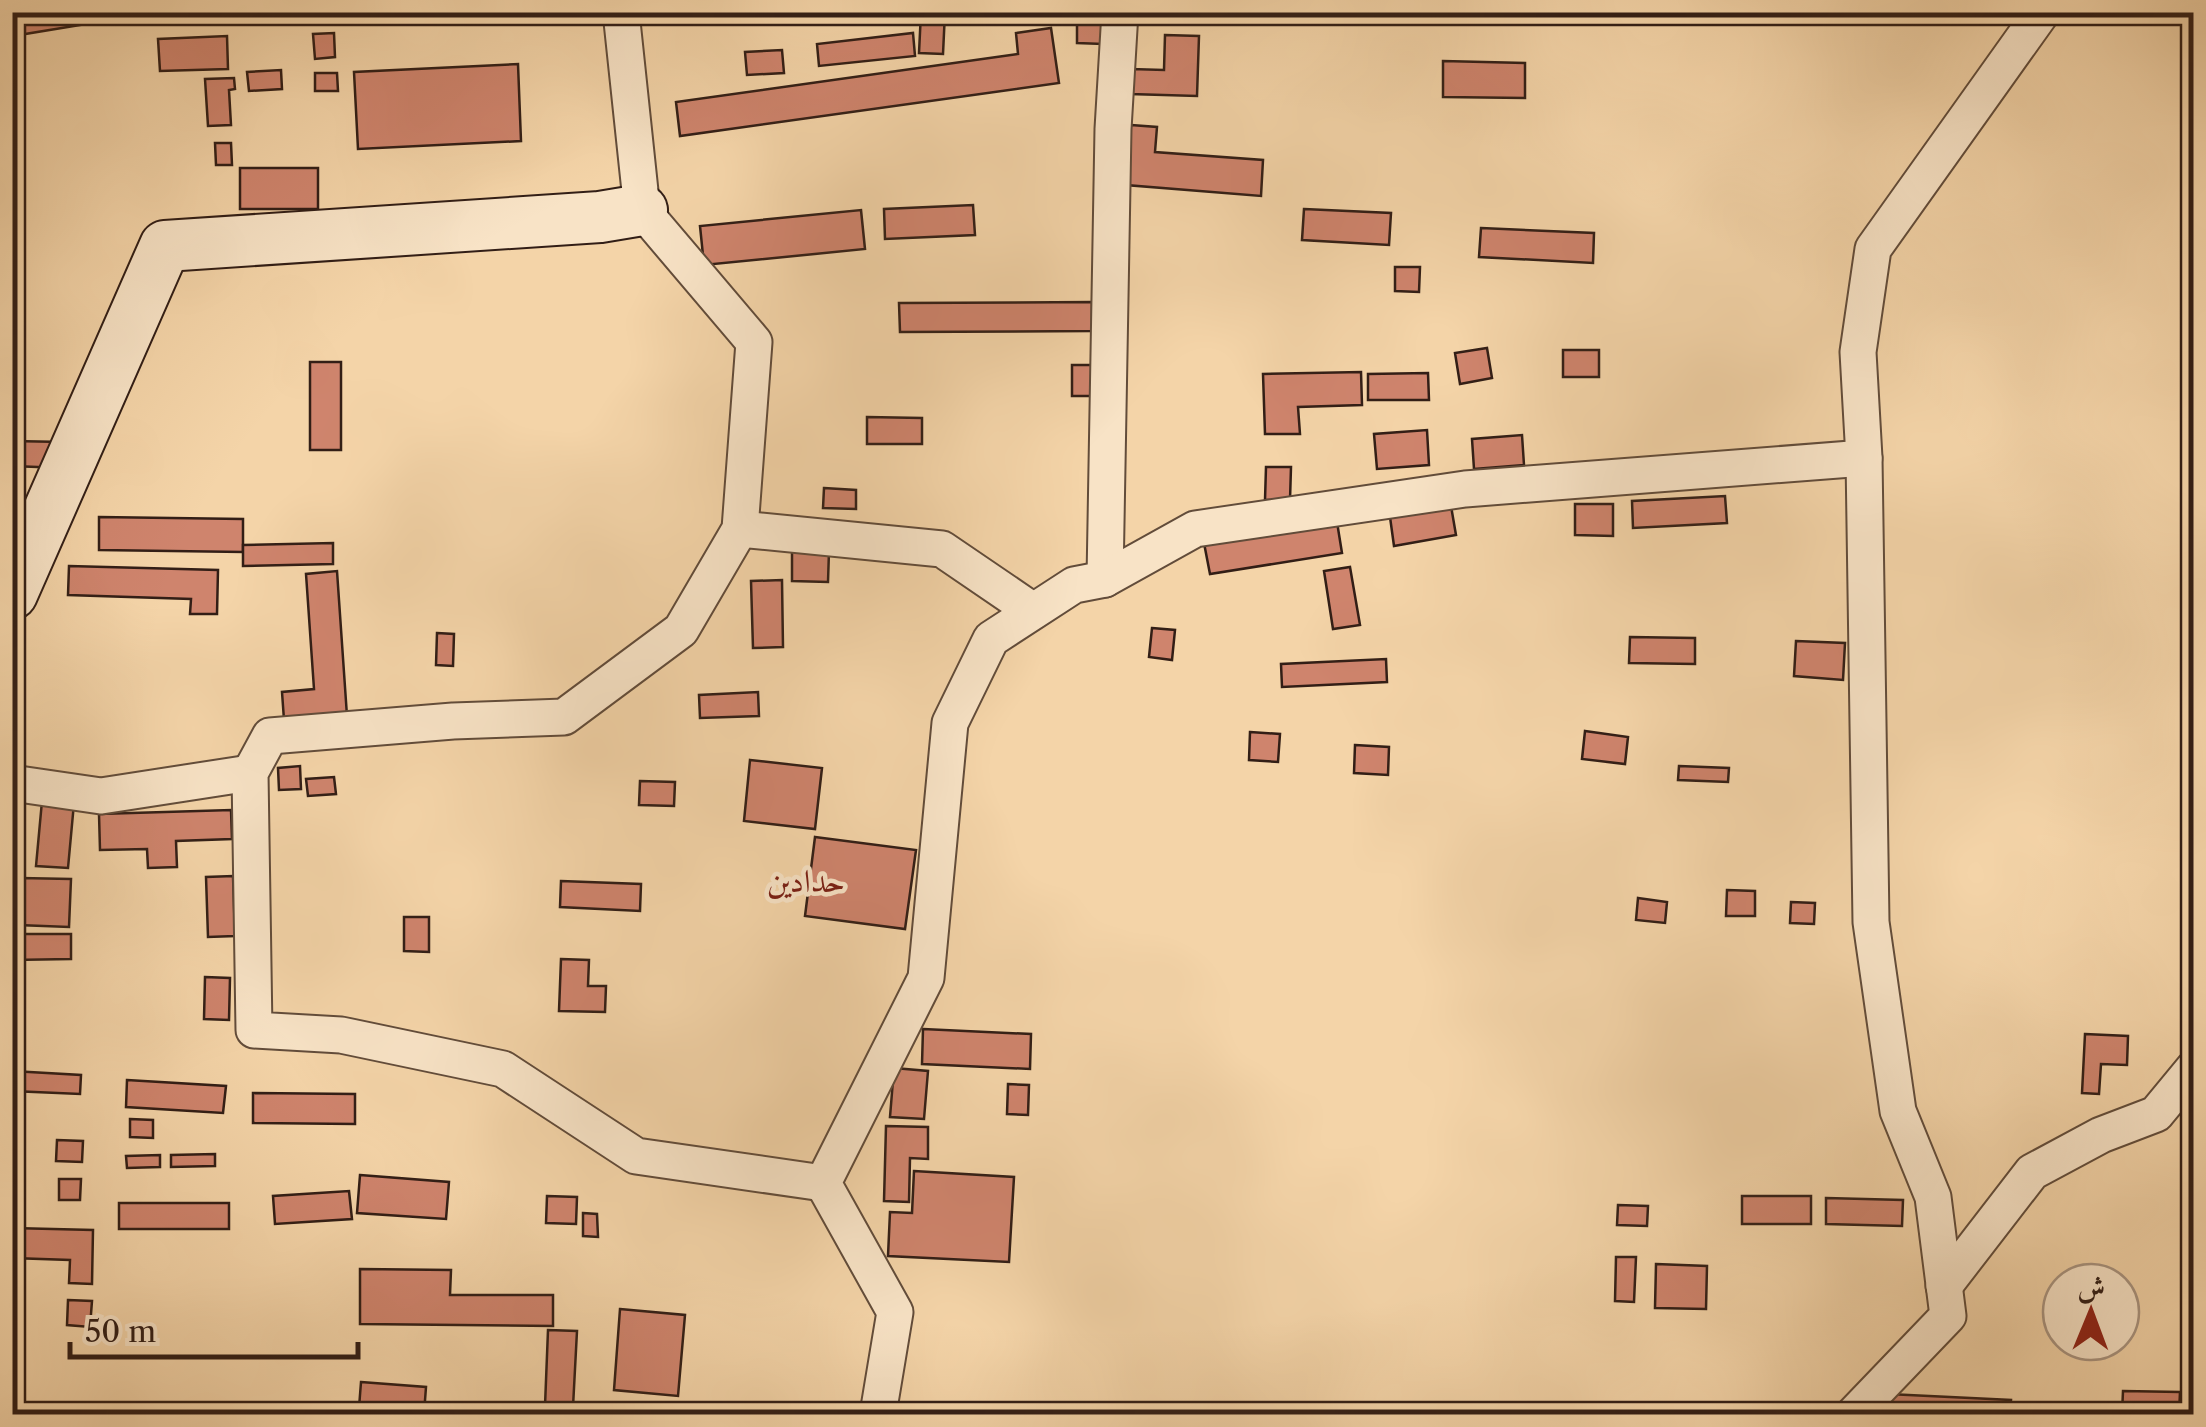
<svg xmlns="http://www.w3.org/2000/svg" width="2206" height="1427" font-family="'Libre Caslon Text',Amiri,serif">
	<style>
		.building { fill: #cf846d; stroke: #321e16; stroke-width: 2.5 }
		.lines { fill: none; stroke-linecap: round; stroke-linejoin: round }
		.street-casing { stroke: #624c3a; stroke-width: 39 }
		.secondary-casing { stroke: #321e16; stroke-width: 54 }
		.street { stroke: #f8e3c6; stroke-width: 35 }
		.secondary { stroke: #f8e3c6; stroke-width: 50 }
		.labels { text-anchor: middle; stroke-width: 9; stroke-linejoin: round; paint-order: stroke }
		.quarter-label { font-size: 32px; fill: #7a1f14; stroke: #f8e3c6 }
	</style>
	<rect width="100%" height="100%" fill="#f4d4a8"/>
	<filter id="stains"><feTurbulence type="fractalNoise" baseFrequency=".002" numOctaves="4"/><feColorMatrix values="0 0 0 0 .2 0 0 0 0 .09 0 0 0 0 .02 0 0 0 .5 -.17"/></filter>
	<radialGradient id="worn" r=".72"><stop offset=".6" stop-color="#630" stop-opacity="0"/><stop offset="1" stop-color="#630" stop-opacity=".3"/></radialGradient>
	<g class="building">
		<path d="M15,12H135V16L19,35Z"/>
		<path d="M921,12H945L943,54L919,53Z"/>
		<path d="M1077,12H1104L1103,44L1077,43Z"/>
		<path d="M1051,28L1059,83L680,136L676,102L1018,54L1016,33Z"/>
		<path d="M334,33L335,57L315,59L313,34Z"/>
		<path d="M913,33L915,56L819,66L817,44Z"/>
		<path d="M1165,35L1199,36L1197,96L1130,94L1131,69L1164,70Z"/>
		<path d="M227,36L228,69L160,71L158,39Z"/>
		<path d="M782,50L784,73L747,75L745,52Z"/>
		<path d="M1443,61L1525,63V98L1443,97Z"/>
		<path d="M518,64L521,141L358,149L354,72Z"/>
		<path d="M281,70L282,89L249,91L247,72Z"/>
		<path d="M315,73H337L338,91H315Z"/>
		<path d="M234,78L235,89L229,90L231,125L208,126L205,79Z"/>
		<path d="M1131,125L1157,127L1155,152L1263,160L1261,196L1126,185Z"/>
		<path d="M215,143H231L232,165H216Z"/>
		<rect x="240" y="168" width="78" height="41"/>
		<path d="M973,205L975,235L885,239L884,209Z"/>
		<path d="M1304,209L1391,213L1389,245L1302,240Z"/>
		<path d="M861,210L865,249L704,265L700,226Z"/>
		<path d="M1481,228L1594,233L1593,263L1479,257Z"/>
		<path d="M1395,267H1420L1419,292L1395,291Z"/>
		<path d="M1092,302V331L900,332L899,303Z"/>
		<path d="M1487,348L1492,378L1460,384L1455,353Z"/>
		<rect x="1563" y="350" width="36" height="27"/>
		<rect x="310" y="362" width="31" height="88"/>
		<path d="M1072,365H1095L1096,396H1072Z"/>
		<path d="M1361,372L1362,405L1298,407L1300,434H1265L1263,374Z"/>
		<path d="M1428,373L1429,400H1368V374Z"/>
		<path d="M867,417L922,418V444H867Z"/>
		<path d="M1427,430L1429,465L1377,469L1374,434Z"/>
		<path d="M1522,435L1524,465L1474,469L1472,439Z"/>
		<path d="M12,441L64,442L63,468L12,466Z"/>
		<path d="M1266,467H1291L1290,500H1265Z"/>
		<path d="M824,488L856,490V509L823,508Z"/>
		<path d="M1725,496L1727,523L1633,528L1632,501Z"/>
		<path d="M1575,504H1613V536L1575,535Z"/>
		<path d="M1451,506L1456,535L1394,546L1390,517Z"/>
		<path d="M99,517L243,519V552L99,550Z"/>
		<path d="M1337,522L1342,553L1210,574L1204,543Z"/>
		<path d="M333,543V564L243,566V545Z"/>
		<path d="M792,550L829,551L828,582L792,581Z"/>
		<path d="M69,566L218,570L217,614H190L191,599L68,595Z"/>
		<path d="M1350,567L1360,625L1333,629L1324,571Z"/>
		<path d="M337,571L347,716L284,720L282,692L314,689L306,574Z"/>
		<path d="M782,580L783,647L753,648L751,581Z"/>
		<path d="M1152,628L1175,630L1172,660L1149,657Z"/>
		<path d="M437,633L454,634L453,666L436,665Z"/>
		<path d="M1630,637L1695,638V664L1629,663Z"/>
		<path d="M1796,641L1845,643L1843,680L1794,676Z"/>
		<path d="M1386,659L1387,682L1282,687L1281,664Z"/>
		<path d="M758,692L759,716L700,718L699,695Z"/>
		<path d="M1585,731L1628,737L1625,764L1582,759Z"/>
		<path d="M1250,732L1280,734L1278,762L1249,760Z"/>
		<path d="M1355,745L1389,747L1388,775L1354,773Z"/>
		<path d="M750,760L822,768L815,829L744,821Z"/>
		<path d="M300,766L301,789L279,790L278,768Z"/>
		<path d="M1679,766L1729,768L1728,782L1678,780Z"/>
		<path d="M334,777L336,794L308,796L306,779Z"/>
		<path d="M640,781L675,782L674,806L639,805Z"/>
		<path d="M42,801L74,803L68,868L36,866Z"/>
		<path d="M231,810L232,839L176,841L177,867L148,868L147,849L100,850L99,814Z"/>
		<path d="M815,837L916,850L905,929L805,916Z"/>
		<path d="M233,876L235,936L208,937L206,877Z"/>
		<path d="M20,878L71,879L69,927L18,925Z"/>
		<path d="M561,881L641,884L640,911L560,907Z"/>
		<path d="M1727,890L1755,891V916H1726Z"/>
		<path d="M1638,898L1667,902L1665,923L1636,920Z"/>
		<path d="M1791,902L1815,903L1814,924L1790,923Z"/>
		<path d="M404,917H429V952L404,951Z"/>
		<path d="M12,934H71V959L12,960Z"/>
		<path d="M561,959L589,960L588,986H606L605,1012L559,1011Z"/>
		<path d="M205,977L230,978L229,1020L204,1019Z"/>
		<path d="M923,1029L1031,1034L1030,1069L922,1064Z"/>
		<path d="M2085,1034L2128,1036L2127,1065L2101,1064L2099,1094L2082,1093Z"/>
		<path d="M894,1068L928,1071L924,1119L890,1117Z"/>
		<path d="M12,1071L81,1075L80,1094L12,1091Z"/>
		<path d="M127,1080L226,1086L223,1113L126,1107Z"/>
		<path d="M1008,1084L1029,1085L1028,1115L1007,1114Z"/>
		<path d="M253,1093L355,1094V1124L253,1123Z"/>
		<path d="M130,1119L153,1120V1138L130,1137Z"/>
		<path d="M886,1126L928,1127V1159L910,1158L909,1202L884,1201Z"/>
		<path d="M57,1140L83,1141L82,1162L56,1161Z"/>
		<path d="M215,1154V1166L171,1167V1155Z"/>
		<path d="M160,1155V1167L127,1168L126,1156Z"/>
		<path d="M914,1171L1014,1177L1009,1262L888,1256L890,1212L912,1213Z"/>
		<path d="M360,1175L449,1182L446,1219L357,1213Z"/>
		<path d="M59,1179H81L80,1200H59Z"/>
		<path d="M349,1191L352,1219L275,1224L273,1196Z"/>
		<path d="M547,1196L577,1197L576,1224L546,1223Z"/>
		<rect x="1742" y="1196" width="69" height="28"/>
		<path d="M1826,1198L1903,1200L1902,1226L1826,1224Z"/>
		<rect x="119" y="1203" width="110" height="26"/>
		<path d="M1618,1205L1648,1206L1647,1226L1617,1225Z"/>
		<path d="M583,1213L597,1214L598,1237L583,1236Z"/>
		<path d="M12,1228L93,1230L92,1284L69,1283L70,1260L12,1258Z"/>
		<path d="M1616,1257H1636L1634,1302L1615,1301Z"/>
		<path d="M1656,1264L1707,1266L1706,1309L1655,1308Z"/>
		<path d="M360,1269L451,1270L450,1295H553V1326L360,1324Z"/>
		<path d="M68,1300L92,1301L90,1327L67,1325Z"/>
		<path d="M620,1309L685,1315L678,1396L614,1390Z"/>
		<path d="M548,1330L577,1331L573,1407L545,1406Z"/>
		<path d="M361,1382L426,1387L424,1414H315L316,1405L359,1408Z"/>
		<path d="M2123,1391L2180,1392L2179,1414H2122Z"/>
		<path d="M1888,1394L2011,1400L2010,1414H1887Z"/>
	</g>
	<g class="lines">
		<g class="street-casing">
			<g id="street">
				<path d="M621,12L642,210L754,342L740,529L681,630L564,717L453,721L270,736L250,773L254,1030L341,1035L503,1069L636,1156L823,1183"/>
				<path d="M740,529L942,549L1033,611"/>
				<path d="M1105,579L1113,129L1120,12"/>
				<path d="M12,783L101,796L250,773"/>
				<path d="M1944,1286L2032,1172L2101,1135L2156,1114L2194,1068"/>
				<path d="M878,1414L895,1312L823,1183L926,978L950,723L991,639L1074,585L1105,579L1195,529L1465,489L1864,458"/>
				<path d="M1854,1414L1948,1316L1933,1197L1898,1111L1871,922L1864,458L1858,352L1873,249L2042,12"/>
			</g>
		</g>
		<g class="secondary-casing">
			<path id="secondary" d="M12,594L165,246L600,217L642,210"/>
		</g>
		<use href="#street" class="street"/>
		<use href="#secondary" class="secondary"/>
	</g>
	<g class="labels">
		<g class="quarter-label">
			<text x="806" y="892">حدادين</text>
		</g>
	</g>
	<rect width="2206" height="1427" fill="none" stroke="#f4d4a8" stroke-width="50"/>
	<rect x="15" y="15" width="2176" height="1397" fill="none" stroke="#321e16" stroke-width="5"/>
	<rect x="25" y="25" width="2156" height="1377" fill="none" stroke="#321e16" stroke-width="2.5"/>
	<g transform="translate(2091 1312) rotate(1)"><circle r="48" fill="#f8e3c6" stroke="#a99480" stroke-width="2.5"/>
	<path d="M0-8L18 38L0 25L-18 38Z" fill="#8f2418"/>
	<text y="-15" font-size="28" font-weight="bold" text-anchor="middle" fill="#321e16">ش</text>
	</g>
	<path d="M70 1342v15h288v-15" fill="none" stroke="#321e16" stroke-width="5"/>
	<text x="85" y="1342" font-size="30" fill="#321e16" stroke="#f8e3c6" stroke-width="8" paint-order="stroke">50 m</text>
	<rect width="100%" height="100%" filter="url(#stains)"/>
	<rect width="100%" height="100%" fill="url(#worn)"/>
</svg>
